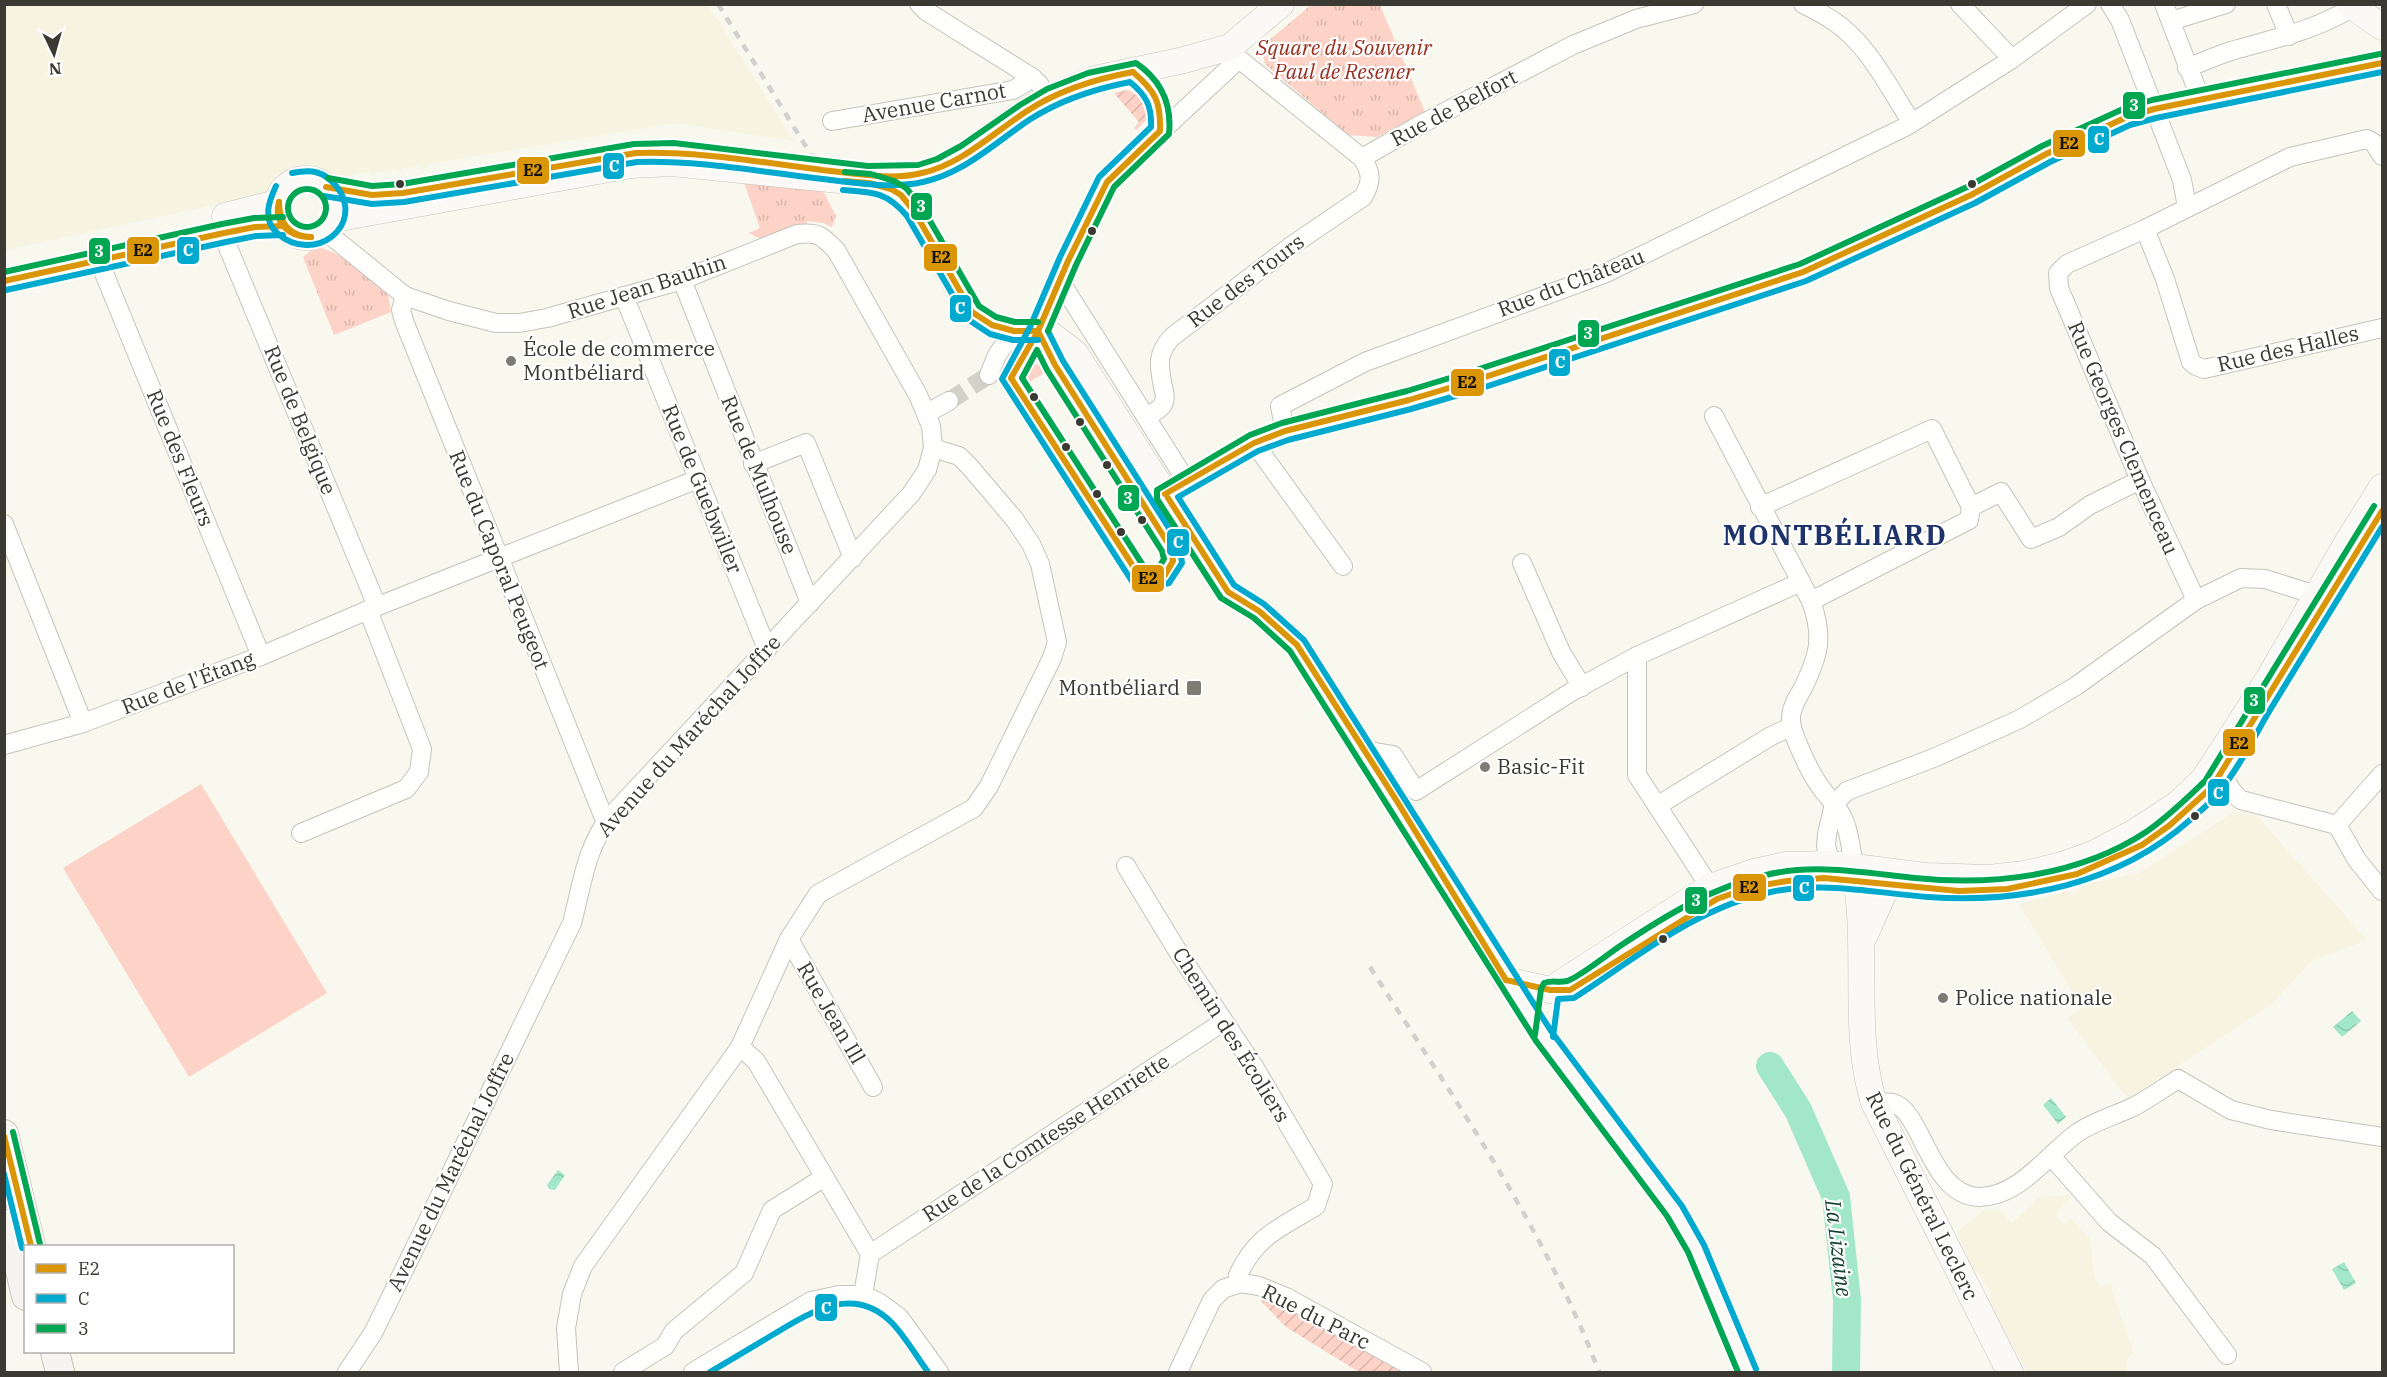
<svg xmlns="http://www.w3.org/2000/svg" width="2387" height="1377" font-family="'IBM Plex Serif',serif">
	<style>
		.built { fill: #f6f3e0 }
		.grass { fill: #fcd3c6 }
		.park { fill: url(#park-tufts) }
		.garden { fill: url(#garden-furrows) }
		.water { fill: url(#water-waves) }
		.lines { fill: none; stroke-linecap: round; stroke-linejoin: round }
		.river { stroke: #a2e8c8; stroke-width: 28 }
		.street-tunnel { stroke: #d3d2c8; stroke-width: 18; stroke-dasharray: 18 9; stroke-linecap: butt }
		.street-casing { stroke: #c5c4bc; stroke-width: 20 }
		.secondary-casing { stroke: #c5c4bc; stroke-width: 27 }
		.primary-casing { stroke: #cac4b9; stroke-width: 30 }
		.street { stroke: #fefefc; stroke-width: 18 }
		.secondary { stroke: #fbf9f6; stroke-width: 26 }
		.primary { stroke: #f6f4f0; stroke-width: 28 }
		.rail { stroke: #d0d0ce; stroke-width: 4.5; stroke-dasharray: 8 8; stroke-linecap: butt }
		.bus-1-casing { stroke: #fff; stroke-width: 10 }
		.bus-2-casing { stroke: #fff; stroke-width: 10 }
		.bus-3-casing { stroke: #fff; stroke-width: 10 }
		.bus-1 { stroke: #db9608; stroke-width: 6 }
		.bus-2 { stroke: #00a9ce; stroke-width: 6 }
		.bus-3 { stroke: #00a651; stroke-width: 6 }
		.bus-dot { fill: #3a3932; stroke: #fff; stroke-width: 2 }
		.poi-dot { fill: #7d7c74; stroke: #fff; stroke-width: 2 }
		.labels { text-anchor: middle; stroke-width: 4.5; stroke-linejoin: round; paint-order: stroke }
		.park-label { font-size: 21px; font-style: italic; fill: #972e1f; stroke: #fff }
		.street-label { font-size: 21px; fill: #3a3932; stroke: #fff }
		.poi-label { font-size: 21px; fill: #3a3932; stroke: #fff; text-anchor: start }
		.water-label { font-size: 22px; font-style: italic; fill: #174332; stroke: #fff }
		.district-label { font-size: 27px; font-weight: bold; letter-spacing: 1.5px; fill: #1e336a; stroke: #fff }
		.line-badge { stroke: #fff; stroke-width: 2 }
		.badge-label { font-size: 16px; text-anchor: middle; font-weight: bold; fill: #fff }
		.pale-badge-label { font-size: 16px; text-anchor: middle; font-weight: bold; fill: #111 }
	</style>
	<defs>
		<pattern id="park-tufts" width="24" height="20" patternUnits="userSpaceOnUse" patternTransform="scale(1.5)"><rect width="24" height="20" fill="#fcd3c6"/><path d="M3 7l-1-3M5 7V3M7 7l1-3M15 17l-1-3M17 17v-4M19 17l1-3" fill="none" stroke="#d9b6ab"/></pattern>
		<pattern id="garden-furrows" width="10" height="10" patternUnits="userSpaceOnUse" patternTransform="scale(1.5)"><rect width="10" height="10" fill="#fcd3c6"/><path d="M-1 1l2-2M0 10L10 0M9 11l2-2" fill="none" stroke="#d9b6ab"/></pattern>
		<pattern id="water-waves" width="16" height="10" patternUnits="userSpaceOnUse" patternTransform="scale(1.5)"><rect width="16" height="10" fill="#a2e8c8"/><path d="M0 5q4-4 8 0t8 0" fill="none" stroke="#8cc8ac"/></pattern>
	</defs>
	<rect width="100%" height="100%" fill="#f9f8ee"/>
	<g class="built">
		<path d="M4,5H708L794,141L676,123L429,164L425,169L417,164L415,167L403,168L400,172L393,167L391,171L377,172L374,176L367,172L5,250Z"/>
		<path d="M2233,813L2257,816L2367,940L2310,962L2273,1003L2128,1099L2067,1018L2082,1008L2019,904L2068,891L2073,893L2087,884L2139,873Z"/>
		<path d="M2074,1194L2060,1208L2056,1216L2064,1224L2070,1218L2091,1240L2094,1277L2100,1288L2110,1284L2134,1354L2127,1358L2125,1372H2028L1986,1300L1992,1296L1978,1272L1974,1273L1957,1232L1983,1211L1999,1210L2012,1223L2039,1198Z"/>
	</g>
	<g class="grass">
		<path d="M1066,360L1123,445L1118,448L1063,361Z"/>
		<path d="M1033,364L1041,365L1048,371L1026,384L1024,372Z"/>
		<path d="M201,784L327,993L189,1077L63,868Z"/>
	</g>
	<g class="park">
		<path d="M1311,5H1380L1425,112L1377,137L1348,135L1265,64L1261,47Z"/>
		<path d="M742,177L821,187L836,216L832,227L823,223L807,221V224L793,226L764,241L749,233L760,228Z"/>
		<path d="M315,247C339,249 370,278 388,293L391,312L334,335L303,257Z"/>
	</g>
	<g class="garden">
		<path d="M1127,90C1139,95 1148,104 1148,118L1136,130L1134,128L1139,122L1114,93Z"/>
		<path d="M1265,1297L1402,1372H1359L1286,1327L1260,1300Z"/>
	</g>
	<g class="water">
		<path d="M2352,1011L2361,1021L2342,1037L2333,1027Z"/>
		<path d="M2051,1098L2066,1117L2058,1124L2043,1105Z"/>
		<path d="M558,1170L565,1175L555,1190L549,1189L547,1185Z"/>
		<path d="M2344,1262L2356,1283L2344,1290L2332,1269Z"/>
	</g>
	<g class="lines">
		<path class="river" d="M1770,1066L1798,1110L1836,1197L1847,1300L1846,1372"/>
		<g class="street-tunnel">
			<path d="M1747,291L1803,272"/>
			<path d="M949,401L989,375"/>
		</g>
		<g class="street-casing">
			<g id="street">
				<path d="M919,4L926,11L1033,78L1040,85"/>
				<path d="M1803,4C1813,9 1823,14 1832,20C1868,43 1889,88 1912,123"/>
				<path d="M1960,4L2012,59"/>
				<path d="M2110,4L2120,20L2182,180L2187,207"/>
				<path d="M2164,4L2201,100"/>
				<path d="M2276,4L2289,36"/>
				<path d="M2171,21L2226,4"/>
				<path d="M2187,68C2202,62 2216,56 2231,51C2275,38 2312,32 2353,7"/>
				<path d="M1133,72C1156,92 1162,99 1160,131"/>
				<path d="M832,121L1013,90L1033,78"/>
				<path d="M1362,158L1418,126L1573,45L1636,19L1694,4"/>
				<path d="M2145,229L2165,279L2191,362L2196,366L2204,369L2382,328"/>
				<path d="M325,231L405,296L449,311L496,323H519L547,318L682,280L797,234C818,232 821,235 836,250L918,395L931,426L933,448L927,470L911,494L610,817C585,849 582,886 572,923L404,1270L373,1333L347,1372"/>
				<path d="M224,233L227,245L377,606"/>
				<path d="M99,261L261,656"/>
				<path d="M1803,272C1861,246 1921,222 1977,192C2035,162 2091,127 2154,109L2382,63"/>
				<path d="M682,280L810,603"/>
				<path d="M1060,281L1187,482"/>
				<path d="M405,296L401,310L404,321L606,823"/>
				<path d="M624,296L767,649"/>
				<path d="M1038,331L1068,261L1107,182L1239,59"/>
				<path d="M989,375L997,355L1014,331"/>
				<path d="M927,413L949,401"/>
				<path d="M1714,416L1811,601C1824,637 1819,655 1803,688C1798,697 1791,707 1791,718C1790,732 1810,772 1819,785C1826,796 1837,805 1843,818C1850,832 1851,851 1854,867"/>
				<path d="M1146,417C1152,413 1162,409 1164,402C1166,397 1164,391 1163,387C1159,366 1156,354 1172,337L1291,246L1363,197C1372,182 1372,173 1362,158L1239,59L1230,47"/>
				<path d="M1285,431L1280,406L1365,362L1606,273L1907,126L2012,59L2087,4"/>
				<path d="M1254,443L1343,566"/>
				<path d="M753,464L806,443L853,558"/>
				<path d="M1165,494L1254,443L1285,431L1409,400L1561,353L1747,291"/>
				<path d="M1760,507L1932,429L1971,507"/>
				<path d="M1971,507L2001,492L2031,539L2059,527L2090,505L2140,480"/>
				<path d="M4,524L83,723"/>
				<path d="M1522,563L1561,652L1582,687"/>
				<path d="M2196,600L2140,480L2059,288L2058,273L2067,264L2145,229L2290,157L2367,139L2374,143L2382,156"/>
				<path d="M1811,601L1969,520L1971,507"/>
				<path d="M1637,656V775L1710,887"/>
				<path d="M4,745L83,723L261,656L368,610L698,479"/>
				<path d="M1364,750L1393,755L1416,791L1571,692L1637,656L1801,582"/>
				<path d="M2214,764C2226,775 2228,791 2241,800L2337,825L2357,860L2382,891"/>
				<path d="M1657,806L1771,736L1791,727"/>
				<path d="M2337,825L2382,774"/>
				<path d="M301,833L406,789L419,772L422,749L368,610"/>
				<path d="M1831,864L1826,846L1827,834L1834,804L1847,791L1936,757L2020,719L2076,686L2196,600L2241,578L2265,579L2316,595"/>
				<path d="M1126,866L1180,955L1255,1068L1323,1184L1316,1206C1280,1228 1257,1235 1238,1275L1240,1283"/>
				<path d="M789,939L873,1087"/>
				<path d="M740,1047L756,1061L870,1254L863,1295"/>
				<path d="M1874,1103C1880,1103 1888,1102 1893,1103C1922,1110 1930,1196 1979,1197C2019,1197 2047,1155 2077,1133C2094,1121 2117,1115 2135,1106C2150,1098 2164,1088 2178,1079L2231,1110L2271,1120L2382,1137"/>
				<path d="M2051,1156L2109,1222L2153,1256L2227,1355"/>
				<path d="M870,1254L1223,1022"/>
				<path d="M569,1372L566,1328L572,1294L583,1266L740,1047L789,939L818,894L974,808L989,786L1052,658L1057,642L1040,564L1031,544L1015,520L970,467L959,456L933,448"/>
				<path d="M623,1372L665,1346L674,1331L744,1273L772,1210L823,1178"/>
				<path d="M693,1372L811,1301L839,1295H863L880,1303L899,1317L939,1372"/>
				<path d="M1178,1372L1212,1300L1223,1289L1240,1283L1259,1286L1286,1297L1422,1372"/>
			</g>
		</g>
		<g class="secondary-casing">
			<g id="secondary">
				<path d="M2349,4L2382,27"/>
				<path d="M867,175L897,176L926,173L958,159L1026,111L1052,96L1095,79L1184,60L1230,47L1281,4"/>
				<circle cx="306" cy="208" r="29"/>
				<path d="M326,187L372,195L400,193"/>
				<path d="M225,216L277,203"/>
				<path d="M334,219L631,165L672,163L869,183L891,189L901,195L914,211L972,312L992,325L1014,331H1038L1050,334L1075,353L1228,592L1259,611L1297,645L1544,1036L1674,1211L1696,1248L1748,1372"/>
				<path d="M4,281L224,233L255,227L283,226"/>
				<path d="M1854,867C1870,943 1851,1031 1874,1103L2010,1372"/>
				<path d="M1865,935L1883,894L1898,874"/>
				<path d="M1506,980L1550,990L1710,887L1754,872L1786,865L1831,864L1925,876L1989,878L2025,874L2062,865L2093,854L2135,832L2179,803L2204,779L2269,678L2347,543L2382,487"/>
			</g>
		</g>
		<g class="primary-casing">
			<g id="primary">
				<path d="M4,1134L31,1246"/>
				<path d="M9,1224L26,1296"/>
				<path d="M55,1352L60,1372"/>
			</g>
		</g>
		<use href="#street" class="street"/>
		<use href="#secondary" class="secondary"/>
		<use href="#primary" class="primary"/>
		<g class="rail">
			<path d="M718,4L813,158"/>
			<path d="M1370,967C1453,1098 1544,1226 1599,1372"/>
		</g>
		<g class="bus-1-casing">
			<g id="bus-1">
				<path d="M844,181L869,183L891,189L901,195L914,211L972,312L992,325L1014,331H1038"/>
				<path d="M326,187L372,195L403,193L636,153C698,151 760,162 822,170C854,173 890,181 922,173C962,164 993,133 1027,111C1059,90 1095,79 1133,72"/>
				<path d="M279,202C279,224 289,236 311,237"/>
				<path d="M279,202C273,223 290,238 311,237"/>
				<path d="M4,281L224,233L255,227L283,226"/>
				<path d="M1038,331L1055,365L1171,548L1173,561L1165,575L1142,580L1011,378Z"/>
				<path d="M1038,331L1068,261L1107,182L1160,131C1161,101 1155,91 1133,72"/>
				<path d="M1165,494L1254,443L1285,431L1409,400L1479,379L1803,272L1971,195L2046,154L2127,117L2154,109L2382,63"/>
				<path d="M1168,498L1228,592L1259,611L1297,645L1398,803L1506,980"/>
				<path d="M1506,980L1550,990H1570L1717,899L1751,887L1787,881L1824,878L1959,891L2007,889L2077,874L2142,845L2170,825L2212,787L2382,511"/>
				<path d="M4,1136L31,1246"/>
			</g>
		</g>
		<g class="bus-2-casing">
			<g id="bus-2">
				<path d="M276,186C269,201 262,219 277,233C314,266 366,225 337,187C324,171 312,169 292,173"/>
				<path d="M843,190C873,192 887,192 907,216L966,318L990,334L1013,340H1038"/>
				<path d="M324,196L372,204L404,202L637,162C699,160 761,172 823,179C855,183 891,189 923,182C964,173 995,143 1029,120C1060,100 1094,89 1130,82C1146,95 1152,106 1151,127L1099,177L1060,257L1030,327L1002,379L1135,586L1143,589L1169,583L1182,563L1179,544L1063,361L1048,331"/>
				<path d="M6,290L226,242L256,236L283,235"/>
				<path d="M1553,1037L1558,999L1574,998C1636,958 1697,907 1771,892C1823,881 1876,893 1928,897C2021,904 2118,884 2190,820C2199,812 2211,803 2219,792C2239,768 2254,737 2270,710C2308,649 2345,588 2382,527"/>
				<path d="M4,1174L22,1248"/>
				<path d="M1756,1369L1704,1245L1682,1206L1551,1031L1304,640L1264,604L1234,585L1178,497L1258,451L1288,440L1411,409L1482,388L1806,281L1975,203L2050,162L2130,125L2156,118L2382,72"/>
				<path d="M710,1372C729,1361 749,1349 769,1337C808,1314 853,1282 893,1324C906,1338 917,1357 928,1372"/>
			</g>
		</g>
		<g class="bus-3-casing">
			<g id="bus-3">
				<path d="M845,172L871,174L894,181L906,188L922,207L979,306L996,317L1015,322H1038"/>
				<path d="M328,178L372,186L402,184L634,144L674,143L868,166L918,165L937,159L961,146L1020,105L1047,89L1088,73L1136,63C1161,80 1172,104 1169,134L1114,187L1076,265L1048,331"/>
				<circle cx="307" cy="208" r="19"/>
				<path d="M4,272L222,224L254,218L283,217"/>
				<path d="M1037,350L1047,370L1162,551L1164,559L1159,567L1146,570L1022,378Z"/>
				<path d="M1535,1035L1541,989L1544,983C1552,980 1559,983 1567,981C1578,978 1608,954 1620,946C1665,916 1712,887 1766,875C1814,863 1866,873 1915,878C1994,886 2079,876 2146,832C2168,817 2186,799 2205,781L2374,506"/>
				<path d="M13,1132L40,1244"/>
				<path d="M1738,1372L1688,1252L1667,1216L1536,1041L1290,651L1254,618L1221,598L1157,499V490L1250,435L1282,423L1407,391L1476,370L1800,264L1967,187L2042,146L2123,109L2152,100L2380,54"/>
			</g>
		</g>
		<use href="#bus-1" class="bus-1"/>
		<use href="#bus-2" class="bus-2"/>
		<use href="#bus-3" class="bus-3"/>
	</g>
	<g class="bus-dot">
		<circle cx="400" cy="184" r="5"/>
		<circle cx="1972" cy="184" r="5"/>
		<circle cx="1092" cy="231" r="5"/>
		<circle cx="1034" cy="397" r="5"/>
		<circle cx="1080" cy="422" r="5"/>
		<circle cx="1066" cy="447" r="5"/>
		<circle cx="1107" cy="465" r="5"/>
		<circle cx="1097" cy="494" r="5"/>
		<circle cx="1142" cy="520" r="5"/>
		<circle cx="1121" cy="532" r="5"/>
		<circle cx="2195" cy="816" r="5"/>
		<circle cx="1663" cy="939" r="5"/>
	</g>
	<g class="poi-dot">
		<circle cx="511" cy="361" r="6"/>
		<rect x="1186" y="680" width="16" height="16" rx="3"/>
		<circle cx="1485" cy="767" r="6"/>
		<circle cx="1943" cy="998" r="6"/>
	</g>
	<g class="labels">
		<g class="park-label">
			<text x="1344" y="55">Square du Souvenir<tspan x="1344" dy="24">Paul de Resener</tspan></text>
		</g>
		<g class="street-label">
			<text transform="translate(934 103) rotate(-10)" y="7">Avenue Carnot</text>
			<text transform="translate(1454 108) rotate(-28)" y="7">Rue de Belfort</text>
			<text transform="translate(1246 281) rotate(-37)" y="7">Rue des Tours</text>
			<text transform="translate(1571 283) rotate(-21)" y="7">Rue du Château</text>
			<text transform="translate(647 287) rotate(-18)" y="7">Rue Jean Bauhin</text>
			<text transform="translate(2288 349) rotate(-13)" y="7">Rue des Halles</text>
			<text transform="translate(300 420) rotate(68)" y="7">Rue de Belgique</text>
			<text transform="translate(2123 438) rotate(67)" y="7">Rue Georges Clemenceau</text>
			<text transform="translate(180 458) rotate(68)" y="7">Rue des Fleurs</text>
			<text transform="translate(759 475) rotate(68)" y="7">Rue de Mulhouse</text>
			<text transform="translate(702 489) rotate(68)" y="7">Rue de Guebwiller</text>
			<text transform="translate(499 560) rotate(68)" y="7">Rue du Caporal Peugeot</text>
			<text transform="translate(188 683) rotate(-21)" y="7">Rue de l'Étang</text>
			<text transform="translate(689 736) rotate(-48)" y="7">Avenue du Maréchal Joffre</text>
			<text transform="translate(831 1013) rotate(60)" y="7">Rue Jean Ill</text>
			<text transform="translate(1231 1035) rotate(58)" y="7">Chemin des Écoliers</text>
			<text transform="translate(1046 1138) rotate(-33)" y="7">Rue de la Comtesse Henriette</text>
			<text transform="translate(451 1172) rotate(-64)" y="7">Avenue du Maréchal Joffre</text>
			<text transform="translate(1922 1196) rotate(64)" y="7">Rue du Général Leclerc</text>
			<text transform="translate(1316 1317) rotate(27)" y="7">Rue du Parc</text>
		</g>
		<g class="poi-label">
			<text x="523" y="356">École de commerce<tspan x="523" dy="24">Montbéliard</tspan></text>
			<text x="1180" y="695" text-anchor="end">Montbéliard</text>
			<text x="1497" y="774">Basic-Fit</text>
			<text x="1955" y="1005">Police nationale</text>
		</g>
		<g class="water-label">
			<text transform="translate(1839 1248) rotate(83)" y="8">La Lizaine</text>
		</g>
		<g class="district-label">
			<text x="1835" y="545">MONTBÉLIARD</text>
		</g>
	</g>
	<g class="line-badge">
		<rect x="2122" y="91" width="24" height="29" rx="6" fill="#00a651"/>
		<rect x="2087" y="125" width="23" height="29" rx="6" fill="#00a9ce"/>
		<rect x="2052" y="129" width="34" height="29" rx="6" fill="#db9608"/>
		<rect x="602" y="152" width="23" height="28" rx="6" fill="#00a9ce"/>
		<rect x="516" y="156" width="34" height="29" rx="6" fill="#db9608"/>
		<rect x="910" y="192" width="23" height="29" rx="6" fill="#00a651"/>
		<rect x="176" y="236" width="24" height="29" rx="6" fill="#00a9ce"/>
		<rect x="126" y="236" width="34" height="29" rx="6" fill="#db9608"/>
		<rect x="88" y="237" width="23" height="28" rx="6" fill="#00a651"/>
		<rect x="923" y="243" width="35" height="29" rx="6" fill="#db9608"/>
		<rect x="949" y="294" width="23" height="29" rx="6" fill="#00a9ce"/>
		<rect x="1577" y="319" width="23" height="29" rx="6" fill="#00a651"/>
		<rect x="1548" y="348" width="23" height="29" rx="6" fill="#00a9ce"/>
		<rect x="1450" y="368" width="35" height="29" rx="6" fill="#db9608"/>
		<rect x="1117" y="484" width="23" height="28" rx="6" fill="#00a651"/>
		<rect x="1166" y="528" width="24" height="29" rx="6" fill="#00a9ce"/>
		<rect x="1131" y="564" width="34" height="29" rx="6" fill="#db9608"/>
		<rect x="2243" y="686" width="23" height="29" rx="6" fill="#00a651"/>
		<rect x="2222" y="728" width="34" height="29" rx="6" fill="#db9608"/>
		<rect x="2207" y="778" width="23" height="29" rx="6" fill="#00a9ce"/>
		<rect x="1732" y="873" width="35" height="29" rx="6" fill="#db9608"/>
		<rect x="1792" y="874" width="23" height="28" rx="6" fill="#00a9ce"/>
		<rect x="1684" y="886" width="24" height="29" rx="6" fill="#00a651"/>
		<rect x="814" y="1293" width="24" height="29" rx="6" fill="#00a9ce"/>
	</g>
	<g class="badge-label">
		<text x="2134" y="111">3</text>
		<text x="2099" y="145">C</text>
		<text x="614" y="172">C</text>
		<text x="921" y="212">3</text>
		<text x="188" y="256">C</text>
		<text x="99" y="257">3</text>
		<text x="960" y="314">C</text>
		<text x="1588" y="339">3</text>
		<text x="1560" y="368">C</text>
		<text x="1128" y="504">3</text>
		<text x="1178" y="548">C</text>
		<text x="2254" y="706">3</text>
		<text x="2218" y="799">C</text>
		<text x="1804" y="894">C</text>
		<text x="1696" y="906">3</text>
		<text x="826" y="1314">C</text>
	</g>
	<g class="pale-badge-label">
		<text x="2069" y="149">E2</text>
		<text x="533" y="176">E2</text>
		<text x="143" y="256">E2</text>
		<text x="941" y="263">E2</text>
		<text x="1467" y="388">E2</text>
		<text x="1148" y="584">E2</text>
		<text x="2239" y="749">E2</text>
		<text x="1749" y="893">E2</text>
	</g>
	<rect width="2387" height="1377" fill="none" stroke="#3a3932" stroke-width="12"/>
	<rect x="24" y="1245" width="210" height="108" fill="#ffffff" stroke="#b0b0ad" stroke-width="1.5"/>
	<rect x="36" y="1264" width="30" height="9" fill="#db9608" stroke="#b0b0ad" stroke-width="1.5"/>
	<text x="78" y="1275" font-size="18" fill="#3a3932">E2</text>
	<rect x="36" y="1294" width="30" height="9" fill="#00a9ce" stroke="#b0b0ad" stroke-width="1.5"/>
	<text x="78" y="1305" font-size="18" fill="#3a3932">C</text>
	<rect x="36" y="1324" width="30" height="9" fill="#00a651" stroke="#b0b0ad" stroke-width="1.5"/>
	<text x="78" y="1335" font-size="18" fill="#3a3932">3</text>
	<g transform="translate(54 54) rotate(175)" stroke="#ffffff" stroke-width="4.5" paint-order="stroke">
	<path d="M0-4.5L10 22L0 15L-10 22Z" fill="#3a3932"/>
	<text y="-9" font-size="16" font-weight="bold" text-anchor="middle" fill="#3a3932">N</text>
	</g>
</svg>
